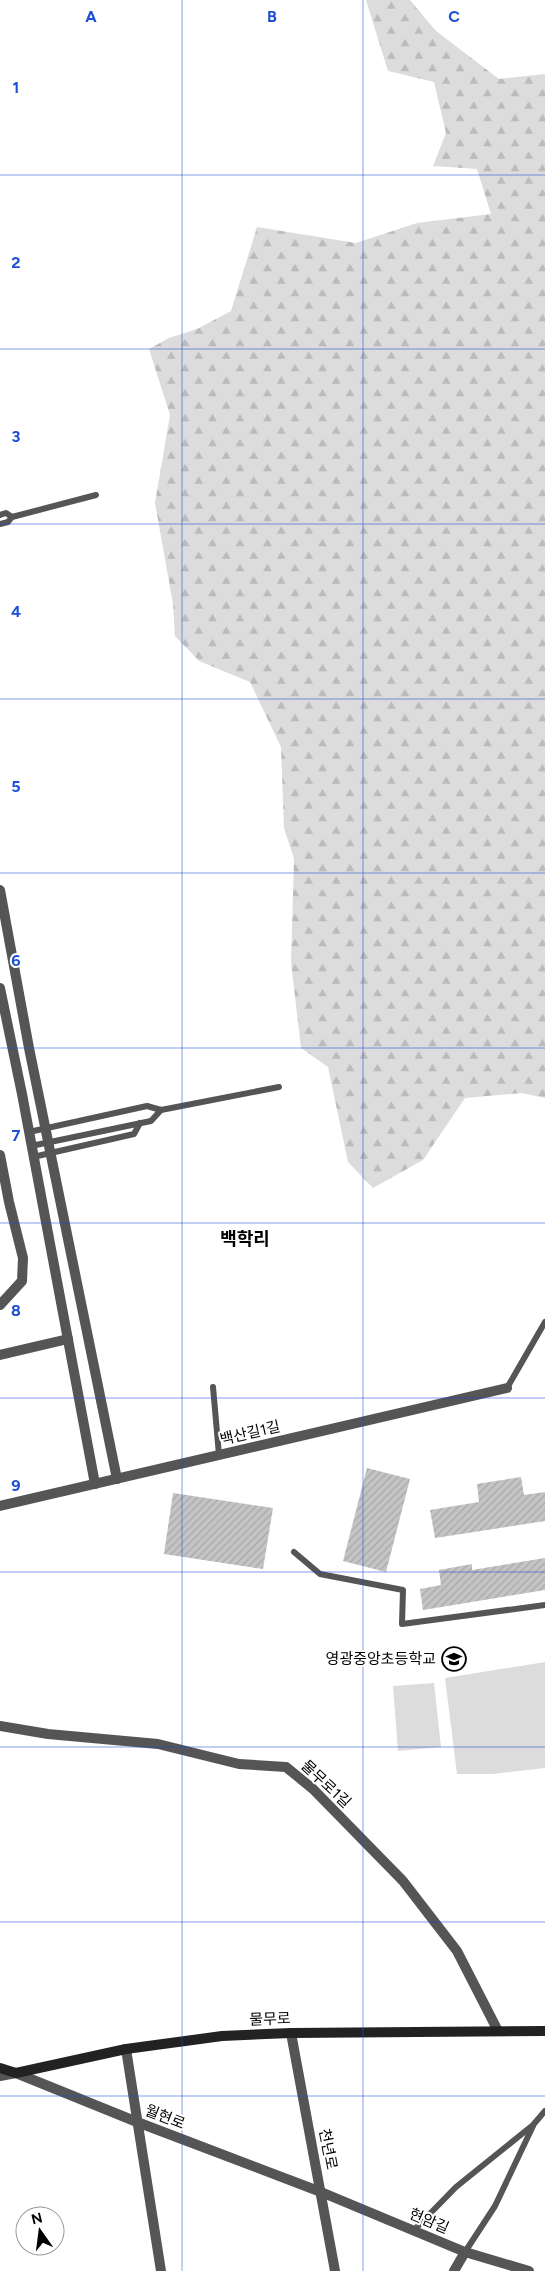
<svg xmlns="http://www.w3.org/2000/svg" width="545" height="2271" font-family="Figtree,'Noto Sans KR',sans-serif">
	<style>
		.forest { fill: url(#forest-firs) }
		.garden { fill: #dcdcdc }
		.building { fill: url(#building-hatch) }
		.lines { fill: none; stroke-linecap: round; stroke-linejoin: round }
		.service { stroke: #555; stroke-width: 6 }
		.minor { stroke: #555; stroke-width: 10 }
		.secondary { stroke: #222; stroke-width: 10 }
		.grid { fill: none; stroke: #1d4ed8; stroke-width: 1; stroke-opacity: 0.55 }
		.labels { text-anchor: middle; stroke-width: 4; stroke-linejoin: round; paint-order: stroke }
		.street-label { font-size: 15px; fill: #000; stroke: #fff }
		.poi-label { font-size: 15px; fill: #000; stroke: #fff; text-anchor: end }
		.quarter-label { font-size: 18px; font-weight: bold; fill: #000; stroke: #fff }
		.grid-label { font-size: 16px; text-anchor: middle; font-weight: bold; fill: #1d4ed8; stroke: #fff; stroke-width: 4; stroke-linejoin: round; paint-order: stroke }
	</style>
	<defs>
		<pattern id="forest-firs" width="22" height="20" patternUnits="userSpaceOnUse" patternTransform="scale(1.25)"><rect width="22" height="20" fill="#dcdcdc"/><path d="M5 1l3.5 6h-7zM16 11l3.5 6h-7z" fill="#bbb"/></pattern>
		<pattern id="building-hatch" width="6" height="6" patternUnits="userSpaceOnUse" patternTransform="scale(1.25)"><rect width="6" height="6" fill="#c4c4c4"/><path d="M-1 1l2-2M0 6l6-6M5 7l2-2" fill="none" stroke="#a7a7a7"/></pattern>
	</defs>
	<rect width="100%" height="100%" fill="#fff"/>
	<path class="forest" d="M366,0H410L436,31L499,79L545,74V1098L522,1093L465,1098L423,1160L373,1188L348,1162L328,1067L301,1048L291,962L294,859L284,828L281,747L250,682L199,661L175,636L173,604L155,503L170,415L149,349L169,338L197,329L231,311L257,227L356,243L417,223L491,214L477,169L433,166L446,133L434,82L388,71Z"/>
	<g class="garden">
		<path d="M545,1662V1768L492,1774H457L445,1678Z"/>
		<path d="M434,1683L441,1747L398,1751L393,1686Z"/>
	</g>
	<g class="building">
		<path d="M367,1468L410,1479L386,1572L343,1561Z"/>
		<path d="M521,1477L524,1495L545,1492V1521L435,1538L430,1510L479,1502L477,1484Z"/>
		<path d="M173,1493L273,1508L263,1569L164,1554Z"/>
		<path d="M545,1558V1590L423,1610L420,1589L441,1585L439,1570L472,1564V1570Z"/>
	</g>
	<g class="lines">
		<g class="service">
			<path d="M0,515L6,513L12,517"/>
			<path d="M0,524L8,522L12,517L96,495"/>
			<path d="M29,1132L147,1106L161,1110L279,1087"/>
			<path d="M31,1146L151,1121L161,1110"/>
			<path d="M33,1157L134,1134L140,1123"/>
			<path d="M213,1387L219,1455"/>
			<path d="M507,1388L545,1322"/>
			<path d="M294,1552L320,1574L403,1590L402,1624L545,1605"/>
			<path d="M414,2230L456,2187L533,2125L545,2111"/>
			<path d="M465,2252L495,2206L533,2126"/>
		</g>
		<g class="minor">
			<path d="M0,890L29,1048L117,1479"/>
			<path d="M0,988L22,1094L95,1484"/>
			<path d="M0,1155L9,1202L23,1258L22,1281L0,1305"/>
			<path d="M0,1355L68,1339"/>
			<path d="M0,1506L507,1388"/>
			<path d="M0,1726L48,1734L158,1744L239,1764L286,1767L313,1789L403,1881L457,1951L498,2031"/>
			<path d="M291,2033L335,2271"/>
			<path d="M126,2049L161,2271"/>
			<path d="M0,2076L16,2073L137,2122L321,2192L465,2252L529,2271"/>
			<path d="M454,2271L465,2252"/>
		</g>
		<path class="secondary" d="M0,2068L16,2073L126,2049L222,2036L291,2033L545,2031"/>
	</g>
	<path class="grid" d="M182,0V2271M363,0V2271M0,175H545M0,349H545M0,524H545M0,699H545M0,873H545M0,1048H545M0,1223H545M0,1398H545M0,1572H545M0,1747H545M0,1922H545M0,2096H545"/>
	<defs>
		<g id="school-ring" transform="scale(1.25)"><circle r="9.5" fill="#fff" stroke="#000" stroke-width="1.5"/><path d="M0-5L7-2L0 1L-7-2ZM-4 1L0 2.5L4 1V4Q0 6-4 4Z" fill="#000"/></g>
	</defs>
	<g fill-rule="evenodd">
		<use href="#school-ring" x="454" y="1659"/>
	</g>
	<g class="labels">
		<g class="street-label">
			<text transform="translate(250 1433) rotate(-13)" y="5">백산길1길</text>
			<text transform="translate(326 1784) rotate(43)" y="5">물무로1길</text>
			<text transform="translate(270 2019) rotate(-2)" y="5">물무로</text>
			<text transform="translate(165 2117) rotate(21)" y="5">월현로</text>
			<text transform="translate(328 2149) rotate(79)" y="5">천년로</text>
			<text transform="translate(429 2221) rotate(23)" y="5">현암길</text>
		</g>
		<g class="poi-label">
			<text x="436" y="1664">영광중앙초등학교</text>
		</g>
		<g class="quarter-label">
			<text x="245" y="1245">백학리</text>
		</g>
	</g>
	<g class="grid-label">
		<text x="91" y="22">A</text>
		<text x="272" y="22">B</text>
		<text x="454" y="22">C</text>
		<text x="16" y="93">1</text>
		<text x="16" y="268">2</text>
		<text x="16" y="442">3</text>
		<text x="16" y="617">4</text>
		<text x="16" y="792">5</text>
		<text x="16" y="966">6</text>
		<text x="16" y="1141">7</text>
		<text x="16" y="1316">8</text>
		<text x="16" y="1491">9</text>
	</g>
	<g transform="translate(40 2231) rotate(346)"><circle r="24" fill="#ffffff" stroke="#999999"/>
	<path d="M0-4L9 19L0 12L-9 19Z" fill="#000000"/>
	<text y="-8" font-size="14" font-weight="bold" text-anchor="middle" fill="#000000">N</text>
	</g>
</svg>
